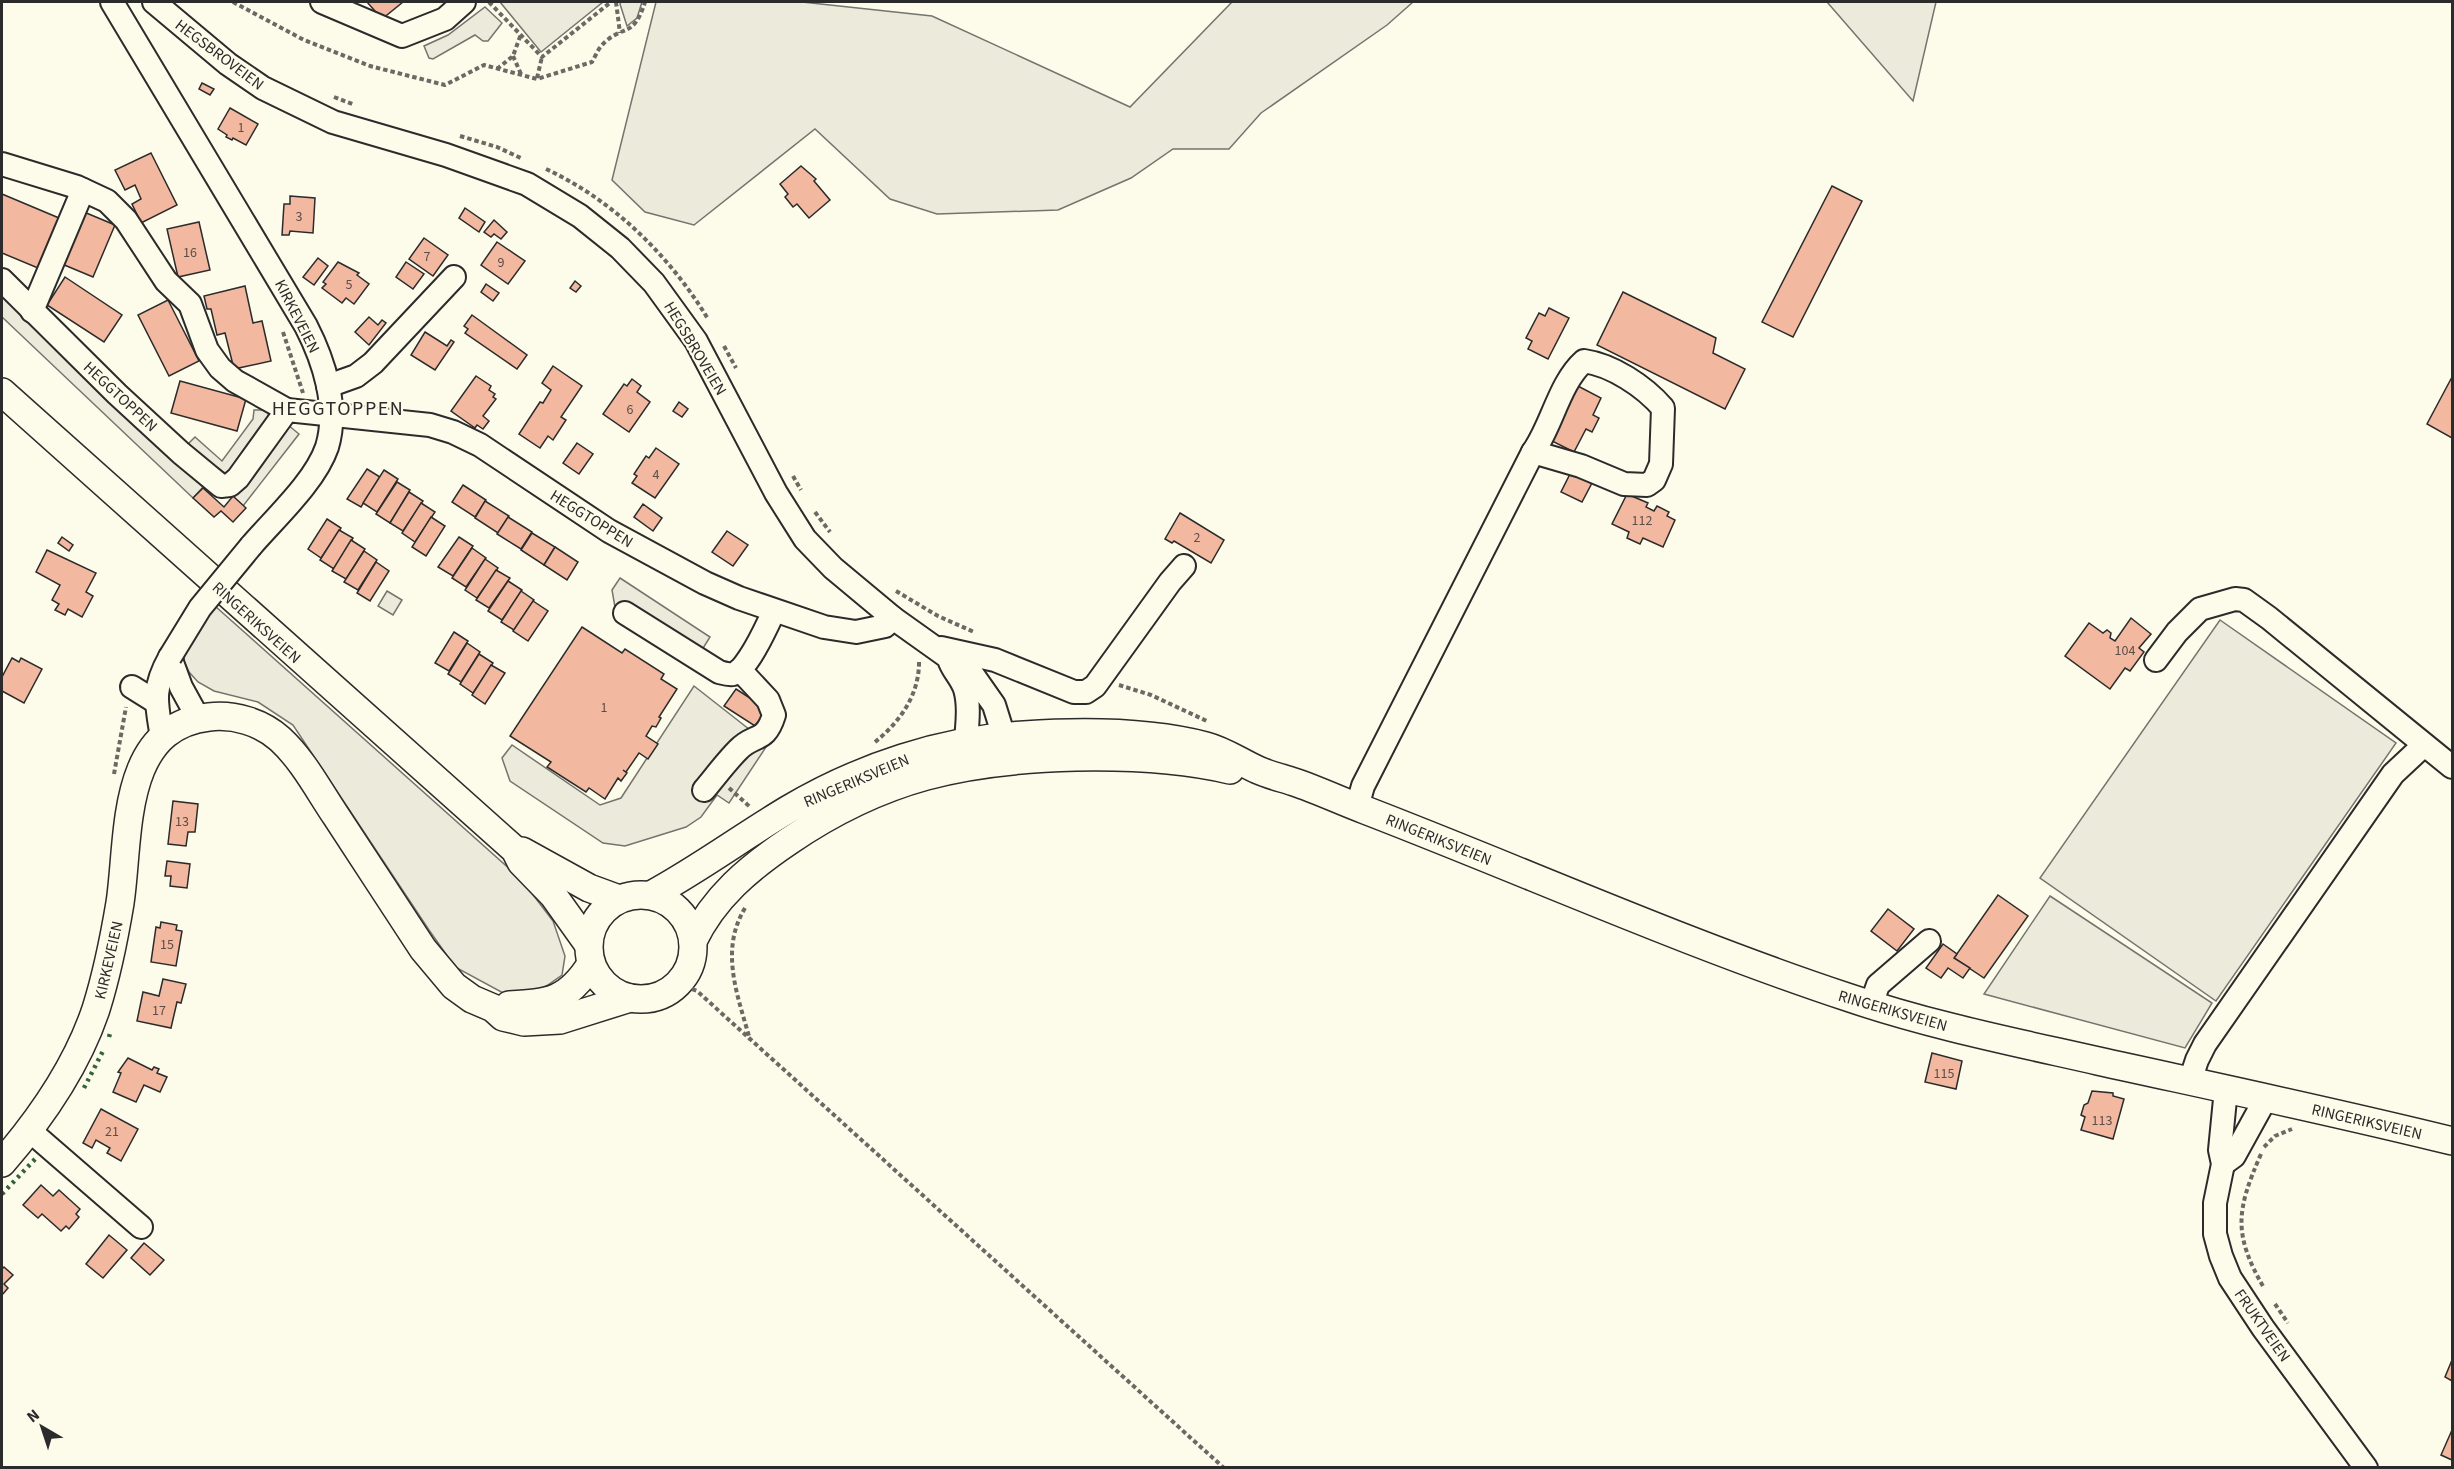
<svg xmlns="http://www.w3.org/2000/svg" width="2454" height="1469" font-family="'Source Sans 3',sans-serif">
	<style>
		.green { fill: #ecebdb; stroke: #74746e; stroke-width: 1.5 }
		.parking { fill: #eceadb; stroke: #74746e; stroke-width: 1.5 }
		.building { fill: #f2b8a0; stroke: #2b2b2b; stroke-width: 1.5 }
		.lines { fill: none; stroke-linecap: round; stroke-linejoin: round }
		.minor-casing { stroke: #2b2b2b; stroke-width: 26 }
		.major-casing { stroke: #2b2b2b; stroke-width: 30 }
		.path { stroke: #6a6964; stroke-width: 4; stroke-dasharray: 4.5 3; stroke-linecap: butt }
		.minor { stroke: #fdfbea; stroke-width: 22 }
		.major { stroke: #fdfbea; stroke-width: 27 }
		.minor-bridge-casing { stroke: #2b2b2b; stroke-width: 26; stroke-linecap: butt }
		.minor-bridge { stroke: #fdfbea; stroke-width: 22 }
		.hedge { stroke: #34623c; stroke-width: 4.5; stroke-dasharray: 3 4.5; stroke-linecap: butt }
		.labels { text-anchor: middle; stroke-width: 4.5; stroke-linejoin: round; paint-order: stroke }
		.number-label { font-size: 14px; fill: #5d4e48 }
		.street-label { font-size: 16px; fill: #2b2b2b; stroke: #fdfbea }
		.quarter-label { font-size: 20px; letter-spacing: 1.5px; fill: #2b2b2b; stroke: #fdfbea }
	</style>
	<rect width="100%" height="100%" fill="#fdfbea"/>
	<g class="green">
		<path d="M500,2H603L541,52Z"/>
		<path d="M621,2H642L637,18L627,26L620,4Z"/>
		<path d="M656,2H802L932,16L1130,107L1232,2H1413L1387,25L1261,113L1229,149H1173L1131,178L1058,210L937,214L890,199L815,129L694,225L645,212L612,180Z"/>
		<path d="M1827,2H1936L1913,101Z"/>
		<path d="M485,7L502,23L488,41H483L475,35L433,59L429,58L424,46L448,35Z"/>
		<path d="M387,591L402,600L393,615L378,606Z"/>
		<path d="M215,606L521,879L553,921L565,956L562,975L545,987L525,995L505,994L455,967L429,930L293,725L258,702L214,691L198,682L189,672L184,661L185,650Z"/>
		<path d="M2220,620L2396,743L2216,1001L2040,878Z"/>
	</g>
	<g class="parking">
		<path d="M2,292L35,328L203,487L193,498L2,317Z"/>
		<path d="M254,410H269L267,424L229,476L218,468L213,473L185,447L195,437L222,461L253,419Z"/>
		<path d="M288,425L299,434L243,506L233,497Z"/>
		<path d="M620,578L710,637L697,658L616,613L612,590Z"/>
		<path d="M694,686L768,744L729,803L717,795L701,817L686,827L625,846L603,843L510,781L502,758L512,745L600,805L621,798Z"/>
		<path d="M2050,896L2212,1003L2185,1048L1984,994Z"/>
	</g>
	<g class="building">
		<path d="M367,2H403L382,19Z"/>
		<path d="M202,83L214,89L210,95L199,89Z"/>
		<path d="M230,108L258,124L246,145L233,138L232,140L226,137L227,135L218,129Z"/>
		<path d="M151,153L177,205L141,223L132,204L141,199L135,185L125,190L115,170Z"/>
		<path d="M801,166L816,179L814,181L830,200L809,218L797,204L793,207L785,197L788,194L780,184Z"/>
		<path d="M1832,186L1862,201L1793,337L1762,322Z"/>
		<path d="M2,194L59,218L38,268L2,253Z"/>
		<path d="M290,196L315,198L313,233L290,231L289,235H282L284,204H290Z"/>
		<path d="M465,208L485,222L479,232L459,218Z"/>
		<path d="M84,212L115,225L93,277L62,264Z"/>
		<path d="M494,220L507,232L501,239L494,234L491,237L484,232Z"/>
		<path d="M199,222L210,270L178,277L167,229Z"/>
		<path d="M424,238L448,255L433,276L409,259Z"/>
		<path d="M497,242L525,261L508,284L481,265Z"/>
		<path d="M318,258L328,266L314,285L303,277Z"/>
		<path d="M338,262L359,273L357,275L369,284L354,304L346,298L342,303L322,288L326,284L323,282Z"/>
		<path d="M406,262L424,274L413,289L396,277Z"/>
		<path d="M65,277L122,315L104,342L47,305Z"/>
		<path d="M575,281L581,286L576,292L570,288Z"/>
		<path d="M486,284L499,293L493,301L481,292Z"/>
		<path d="M245,286L253,323L262,321L271,361L234,369L225,333L217,335L211,309H207L204,296Z"/>
		<path d="M1623,292L1716,338L1713,353L1745,369L1725,409L1597,345Z"/>
		<path d="M168,300L199,361L169,376L138,315Z"/>
		<path d="M1549,308L1569,318L1548,359L1528,349L1532,341L1526,338L1539,313L1545,316Z"/>
		<path d="M472,315L527,355L517,369L465,333L468,329L464,326Z"/>
		<path d="M369,317L378,325L382,320L386,323L369,345L355,332Z"/>
		<path d="M425,332L447,346L451,340L454,342L435,370L411,355Z"/>
		<path d="M553,366L582,386L561,417L566,420L553,440L548,436L540,448L519,434L540,402L543,403L551,390L542,383Z"/>
		<path d="M476,376L491,386L489,390L495,394L493,397L496,399L483,416L489,421L483,429L477,425L475,428L451,411Z"/>
		<path d="M2452,377V438L2427,424Z"/>
		<path d="M632,379L641,386L637,392L650,402L629,432L603,414L624,384L627,386Z"/>
		<path d="M180,381L246,399L237,431L171,413Z"/>
		<path d="M1576,385L1601,398L1593,415L1599,418L1592,432L1586,429L1574,452L1548,439Z"/>
		<path d="M679,402L688,409L682,417L673,411Z"/>
		<path d="M577,443L593,454L579,474L563,463Z"/>
		<path d="M656,448L679,464L655,498L632,483L637,476L634,474L646,456L649,458Z"/>
		<path d="M367,469L380,477L361,507L347,499Z"/>
		<path d="M384,470L398,479L377,512L363,503Z"/>
		<path d="M1572,470L1593,481L1582,502L1561,492Z"/>
		<path d="M397,482L410,490L390,523L376,514Z"/>
		<path d="M463,485L486,500L475,517L452,502Z"/>
		<path d="M203,488L224,507L233,496L246,508L233,522L221,511L214,517L193,498Z"/>
		<path d="M409,492L423,501L403,531L390,523Z"/>
		<path d="M1627,494L1648,503L1646,507L1654,511L1657,506L1669,512L1667,516L1675,520L1663,547L1643,538L1640,544L1627,538L1629,532L1612,524Z"/>
		<path d="M485,501L509,516L498,533L475,518Z"/>
		<path d="M421,503L435,512L415,542L402,533Z"/>
		<path d="M643,504L662,518L653,531L634,517Z"/>
		<path d="M1180,513L1224,540L1211,563L1174,541L1172,543L1165,539Z"/>
		<path d="M431,517L445,526L426,556L412,547Z"/>
		<path d="M508,517L532,532L521,549L497,534Z"/>
		<path d="M327,519L341,528L321,558L308,549Z"/>
		<path d="M339,530L353,538L334,569L320,560Z"/>
		<path d="M727,531L748,545L733,566L712,552Z"/>
		<path d="M532,533L555,547L544,565L521,550Z"/>
		<path d="M62,537L73,545L69,551L58,543Z"/>
		<path d="M459,537L473,546L453,576L438,567Z"/>
		<path d="M351,540L365,549L346,579L332,571Z"/>
		<path d="M555,547L578,562L567,580L544,565Z"/>
		<path d="M472,548L486,558L466,587L452,578Z"/>
		<path d="M47,550L96,573L86,592L93,596L82,617L68,609L65,615L55,610L59,604L52,600L60,585L36,572Z"/>
		<path d="M364,551L377,560L358,590L344,582Z"/>
		<path d="M485,559L498,568L477,598L465,590Z"/>
		<path d="M376,562L389,571L370,601L357,593Z"/>
		<path d="M496,570L510,578L489,608L476,600Z"/>
		<path d="M508,581L522,590L502,620L488,611Z"/>
		<path d="M521,591L534,600L514,630L501,622Z"/>
		<path d="M533,601L548,611L528,641L513,631Z"/>
		<path d="M2131,618L2151,634L2139,648L2144,652L2130,671L2125,668L2110,689L2065,656L2089,623L2103,633L2107,630L2111,633L2110,638L2115,641Z"/>
		<path d="M582,627L622,653L625,649L664,674L661,679L677,689L659,717L661,718L656,727L652,726L646,736L658,744L648,759L639,753L626,772L623,770L627,773L621,781L618,778L605,799L589,788L586,792L547,767L551,762L510,736Z"/>
		<path d="M454,632L468,641L449,671L435,663Z"/>
		<path d="M467,643L480,652L461,682L448,674Z"/>
		<path d="M479,654L493,663L473,693L460,684Z"/>
		<path d="M12,658L19,662L21,658L42,669L24,703L2,691V677Z"/>
		<path d="M491,665L505,673L485,704L472,695Z"/>
		<path d="M736,689L767,709L755,726L724,706Z"/>
		<path d="M173,801L198,804L195,832H188L186,846L168,844Z"/>
		<path d="M167,861L190,864L187,888L170,886L171,876H165Z"/>
		<path d="M1998,895L2028,916L1984,978L1954,958Z"/>
		<path d="M1888,909L1914,929L1897,951L1871,931Z"/>
		<path d="M161,922L177,925L176,930L182,931L176,966L151,962L156,927L160,928Z"/>
		<path d="M1943,944L1957,954L1954,958L1970,968L1963,978L1948,968L1941,978L1926,968Z"/>
		<path d="M163,979L186,984L181,1003L177,1002L171,1028L137,1021L143,992L159,996Z"/>
		<path d="M1932,1053L1962,1061L1956,1089L1925,1082Z"/>
		<path d="M128,1058L152,1070L154,1067L159,1069L157,1073L167,1077L160,1092L144,1085L136,1102L113,1092L121,1073L118,1072Z"/>
		<path d="M2092,1091L2113,1093V1096L2124,1099L2113,1139L2081,1130L2085,1117L2081,1115L2084,1105L2088,1103Z"/>
		<path d="M101,1109L138,1129L121,1161L107,1153L110,1148L96,1140L92,1148L83,1143Z"/>
		<path d="M41,1185L53,1196L59,1190L80,1209L76,1214L79,1217L69,1229L66,1226L61,1231L42,1214L38,1218L23,1205Z"/>
		<path d="M109,1235L127,1250L103,1278L86,1264Z"/>
		<path d="M144,1243L164,1260L150,1275L131,1258Z"/>
		<path d="M4,1267L13,1275L4,1284L8,1288L2,1295V1269Z"/>
		<path d="M2452,1360V1381L2445,1377Z"/>
		<path d="M2452,1430V1460L2441,1455Z"/>
	</g>
	<g class="lines">
		<g class="minor-casing">
			<g id="minor">
				<path d="M112,2L306,326C324,361 339,407 327,447C315,482 275,518 251,546"/>
				<path d="M154,2L228,64L263,88L333,122L446,155L527,184L580,216L620,248L654,283L696,341L776,493L805,539L833,568L893,618L973,675L994,705L1004,737L988,763L966,742C967,725 970,706 965,689C961,677 952,670 949,659"/>
				<path d="M322,2L402,36L445,19L464,2"/>
				<path d="M2,164L77,187L107,201L126,220L166,281L190,304L207,350L220,368L235,381L287,410"/>
				<path d="M2,280L117,394L181,453L221,486L230,485L238,478L287,410L430,425L453,432L480,445L609,531L705,583L739,598L824,627L856,632L885,626L893,618"/>
				<path d="M32,311L83,190"/>
				<path d="M1584,361C1612,365 1644,386 1663,408L1661,464L1654,480L1647,485L1624,484L1581,466L1533,452C1552,426 1559,383 1584,361Z"/>
				<path d="M328,386L356,376L373,363L454,277"/>
				<path d="M625,613L719,672C723,673 729,675 733,674C747,671 768,624 774,611"/>
				<path d="M941,648L995,660L1074,692H1086L1095,686L1170,582L1184,566"/>
				<path d="M170,657L181,687L198,718"/>
				<path d="M2156,660L2177,632L2200,609L2235,599L2244,600L2269,618L2452,767"/>
				<path d="M132,687L156,702"/>
				<path d="M162,737C156,702 152,689 170,657"/>
				<path d="M704,790C715,777 726,762 738,750C754,733 765,744 774,715L768,700L740,670"/>
				<path d="M1357,807L1363,786L1533,452"/>
				<path d="M1871,1005L1878,985L1929,941"/>
				<path d="M2190,1081L2197,1060L2205,1044L2393,774L2424,745"/>
				<path d="M2226,1089L2220,1150L2223,1164L2215,1203V1234L2221,1256L2230,1278L2263,1328L2366,1468"/>
				<path d="M29,1130L141,1227"/>
				<path d="M2223,1164L2234,1156L2266,1098"/>
			</g>
		</g>
		<g class="major-casing">
			<g id="major">
				<path d="M2,392L515,850L521,862L553,895L588,944"/>
				<path d="M522,851L589,888L619,899"/>
				<circle cx="641" cy="947" r="52"/>
				<path d="M651,895C699,869 742,837 789,809C860,767 942,740 1024,735C1083,731 1148,731 1206,746C1225,751 1240,762 1258,770C1269,775 1282,778 1294,782C1318,790 1341,801 1365,810C1526,872 1684,943 1847,997C1929,1025 2014,1042 2098,1061C2216,1087 2335,1112 2452,1141"/>
				<path d="M693,941C714,897 749,868 789,841C883,777 964,760 1076,757C1128,756 1179,758 1230,770"/>
				<path d="M509,1005C549,1003 568,1001 591,964"/>
				<path d="M2,1163C41,1118 77,1066 96,1009C107,974 114,939 120,903C130,837 119,727 209,717C234,714 261,722 280,739C303,760 319,791 336,816C365,860 394,905 423,949L454,986L472,999L493,1008L503,1017L524,1022L560,1020L630,998"/>
			</g>
		</g>
		<g class="path">
			<path d="M233,2L304,40L370,66L445,85L484,65L537,79L592,62C595,57 598,49 602,45C623,23 633,40 645,2"/>
			<path d="M489,2L542,57L611,2"/>
			<path d="M616,2L620,33"/>
			<path d="M513,56L521,74"/>
			<path d="M497,69L513,56L521,34"/>
			<path d="M537,78L542,57"/>
			<path d="M334,97L355,105"/>
			<path d="M460,136L497,147L523,159"/>
			<path d="M546,169C613,200 670,256 708,319"/>
			<path d="M283,332L303,393"/>
			<path d="M724,346L736,368"/>
			<path d="M793,476L801,490"/>
			<path d="M815,512L830,532"/>
			<path d="M896,591L938,616L974,632"/>
			<path d="M1119,685L1151,695L1209,722"/>
			<path d="M875,742C900,722 920,694 919,660"/>
			<path d="M114,774L126,707"/>
			<path d="M729,788L750,807"/>
			<path d="M745,908C719,951 738,996 750,1040"/>
			<path d="M678,984L697,991L1224,1468"/>
			<path d="M2264,1147L2275,1136L2292,1129"/>
			<path d="M2261,1154C2236,1211 2233,1234 2264,1288"/>
			<path d="M2275,1304L2288,1323"/>
		</g>
		<use href="#minor" class="minor"/>
		<use href="#major" class="major"/>
		<g class="minor-bridge-casing">
			<path id="minor-bridge" d="M170,657L200,608L251,546"/>
		</g>
		<use href="#minor-bridge" class="minor-bridge"/>
		<g class="hedge">
			<path d="M109,1037L111,1030"/>
			<path d="M84,1088L104,1049"/>
			<path d="M2,1194L38,1156"/>
		</g>
	</g>
	<g class="labels">
		<g class="number-label">
			<text x="241" y="132">1</text>
			<text x="299" y="221">3</text>
			<text x="190" y="257">16</text>
			<text x="427" y="261">7</text>
			<text x="501" y="267">9</text>
			<text x="349" y="289">5</text>
			<text x="630" y="414">6</text>
			<text x="656" y="479">4</text>
			<text x="1642" y="525">112</text>
			<text x="1197" y="542">2</text>
			<text x="2125" y="655">104</text>
			<text x="604" y="712">1</text>
			<text x="182" y="826">13</text>
			<text x="167" y="949">15</text>
			<text x="159" y="1015">17</text>
			<text x="1944" y="1078">115</text>
			<text x="2102" y="1125">113</text>
			<text x="112" y="1136">21</text>
		</g>
		<g class="street-label">
			<text transform="translate(220 54) rotate(37)" y="6">HEGSBROVEIEN</text>
			<text transform="translate(298 316) rotate(63)" y="6">KIRKEVEIEN</text>
			<text transform="translate(696 348) rotate(59)" y="6">HEGSBROVEIEN</text>
			<text transform="translate(121 396) rotate(43)" y="6">HEGGTOPPEN</text>
			<text transform="translate(592 518) rotate(32)" y="6">HEGGTOPPEN</text>
			<text transform="translate(257 622) rotate(42)" y="6">RINGERIKSVEIEN</text>
			<text transform="translate(856 780) rotate(-23)" y="6">RINGERIKSVEIEN</text>
			<text transform="translate(1439 839) rotate(22)" y="6">RINGERIKSVEIEN</text>
			<text transform="translate(108 960) rotate(-77)" y="6">KIRKEVEIEN</text>
			<text transform="translate(1893 1010) rotate(16)" y="6">RINGERIKSVEIEN</text>
			<text transform="translate(2367 1121) rotate(13)" y="6">RINGERIKSVEIEN</text>
			<text transform="translate(2263 1325) rotate(55)" y="6">FRUKTVEIEN</text>
		</g>
		<g class="quarter-label">
			<text x="338" y="415">HEGGTOPPEN</text>
		</g>
	</g>
	<rect width="2454" height="1469" fill="none" stroke="#2b2b2b" stroke-width="6"/>
	<g transform="translate(42 1427) rotate(321)" stroke="#fdfbea" stroke-width="4.5" paint-order="stroke">
	<path d="M0-4.5L10 22L0 15L-10 22Z" fill="#2b2b2b"/>
	<text y="-9" font-size="16" font-weight="bold" text-anchor="middle" fill="#2b2b2b">N</text>
	</g>
</svg>
